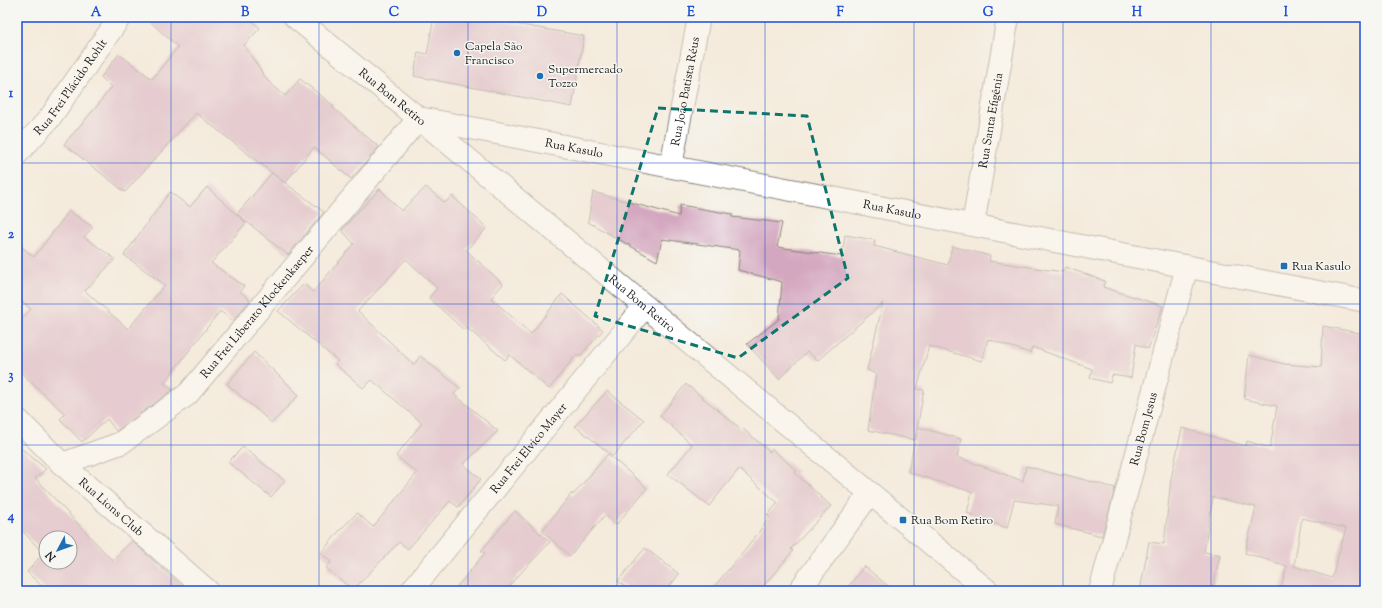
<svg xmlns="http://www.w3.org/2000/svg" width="1382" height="608" font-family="'Sorts Mill Goudy',serif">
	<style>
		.building { fill: #d4a7c0; fill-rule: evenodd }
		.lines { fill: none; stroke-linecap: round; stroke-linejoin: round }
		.minor-casing { stroke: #88847c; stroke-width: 24 }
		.minor { stroke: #fff; stroke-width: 22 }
		.marked { fill: none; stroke: #0f766e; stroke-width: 3; stroke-dasharray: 8 5; stroke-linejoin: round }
		.grid { fill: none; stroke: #1d4ed8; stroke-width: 1; stroke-opacity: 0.55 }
		.poi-dot { fill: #1f6fb2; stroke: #f6f6f2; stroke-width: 1.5 }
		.labels { text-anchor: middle; stroke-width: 3; stroke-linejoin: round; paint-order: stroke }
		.poi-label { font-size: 12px; fill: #1c1c1c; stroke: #f6f6f2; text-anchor: start }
		.street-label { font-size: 12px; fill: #1c1c1c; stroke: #f6f6f2 }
		.neatline { fill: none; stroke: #1d4ed8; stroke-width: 1.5 }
		.grid-label { font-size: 13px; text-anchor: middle; font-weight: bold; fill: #1d4ed8 }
	</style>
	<rect width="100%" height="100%" fill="#f6f6f2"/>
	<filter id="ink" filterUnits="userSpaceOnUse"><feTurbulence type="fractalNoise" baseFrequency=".025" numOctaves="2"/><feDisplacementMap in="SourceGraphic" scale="8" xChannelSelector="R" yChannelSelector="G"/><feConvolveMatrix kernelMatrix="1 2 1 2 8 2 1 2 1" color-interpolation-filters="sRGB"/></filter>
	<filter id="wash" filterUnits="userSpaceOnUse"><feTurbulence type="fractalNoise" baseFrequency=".012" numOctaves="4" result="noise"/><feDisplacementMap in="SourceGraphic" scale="16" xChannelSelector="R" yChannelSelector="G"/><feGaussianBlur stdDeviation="0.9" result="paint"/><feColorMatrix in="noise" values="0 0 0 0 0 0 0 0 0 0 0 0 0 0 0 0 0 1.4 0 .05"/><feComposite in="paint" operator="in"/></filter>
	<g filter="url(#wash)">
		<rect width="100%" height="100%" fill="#f4ebdc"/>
		<g id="blocks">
			<g class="building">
				<path d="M145,17H248L260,28L244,45L267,80L285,96L300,79L334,106L332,107L379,147L351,179L314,147L285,183L196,113L125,192L64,144L98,105L111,87L101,77L119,54L152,79L178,47Z"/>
				<path d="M434,17H493V20L584,36L572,107L414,76L418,52L427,54Z"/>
				<path d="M272,173L324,212L288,255L237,214Z"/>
				<path d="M207,187L246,223L211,263L244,286L240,291L250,300L233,321L220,311L164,383L173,390L116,431L107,419L82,442L60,419L65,414L17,369V325L31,309L17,297V243L34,257L69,211L93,227L84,237L115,259L85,291L128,329L165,285L124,255L170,192L190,207Z"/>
				<path d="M426,187L445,203L452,196L487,228L466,250L503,284L491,298L531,334L562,294L603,330L579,357L576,355L549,389L510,355L505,360L466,327L464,330L429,298L437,288L406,259L358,311L414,365L420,356L460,388L454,394L498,431L463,464L481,479L458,507L450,501L408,549L399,542L353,590L326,568L331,562L321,553L340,530L357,513L373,527L417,473L396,456L422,423L372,380L363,388L335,364L338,361L278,311L304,284L313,292L354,244L342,230L354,216L380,189L401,211Z"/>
				<path d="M593,192L679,216L680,205L732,214V217L782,223L777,247L842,256L845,235L875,240L874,246L948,265L952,246L990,256L989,261L1063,272L1065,267L1105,281L1103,287L1163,306L1148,349L1136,344L1131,378L1112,375L1110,383L1090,378L1092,369L1032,347L1030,353L988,339L982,361L929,346L917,389L924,390L915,440L868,430L876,374L867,370L883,303L818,360L807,352L779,379L747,344L779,319L782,282L738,270L740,250L662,239L657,261L588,222Z"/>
				<path d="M1323,326L1365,334V591H1280L1287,566L1245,553L1256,507L1213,497L1204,552L1220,555L1212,591H1140L1149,542L1164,544L1171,479L1182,428L1246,446L1247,441L1270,448L1277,406L1244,399L1249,355L1284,364L1321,367ZM1302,518L1346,528L1332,578L1294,566Z"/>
				<path d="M254,352L299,395L272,423L227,384Z"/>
				<path d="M686,384L741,429L742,428L770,452L772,449L797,471L795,473L831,506L791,549L793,551L759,591H710L746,549L770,517L767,515L778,503L739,469L709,506L668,474L692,445L660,416Z"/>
				<path d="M607,391L644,420L613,456L575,426Z"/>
				<path d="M918,427L961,439L957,457L1023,481L1026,466L1063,476V474L1115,488L1102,536L1055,524L1058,506L1014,500L1007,528L967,513L972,492L908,472Z"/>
				<path d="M17,445L46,469L35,478L112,560L132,541L187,591H47L27,572L43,553L17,525ZM46,538H70V562H46Z"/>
				<path d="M243,447L285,481L271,497L228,462Z"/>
				<path d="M608,454L647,488L616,525L605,515L570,556L542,531L572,493L573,495Z"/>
				<path d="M515,511L550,542L514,580L507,591H453L485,553L481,551Z"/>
				<path d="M645,548L679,574L666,591H630L618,581Z"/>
				<path d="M864,566L894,591H845Z"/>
			</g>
		</g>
	</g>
	<g filter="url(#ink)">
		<use href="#blocks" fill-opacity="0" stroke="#88847c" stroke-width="1"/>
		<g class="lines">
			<g class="minor-casing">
				<g id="minor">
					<path id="s1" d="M295,17L439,135L988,591"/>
					<path id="s2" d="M419,118L1365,301"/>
					<path id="s3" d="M17,154L49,119L120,17"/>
					<path id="s4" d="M671,166L699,17"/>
					<path id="s5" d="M973,225L1008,17"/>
					<path id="s6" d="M17,419L62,464L208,591"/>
					<path id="s7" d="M62,464L121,443L188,394L419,118"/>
					<path id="s8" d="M411,591L645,306"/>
					<path d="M799,591L870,493"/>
					<path id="s9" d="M1100,591L1187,266"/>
				</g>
			</g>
			<use href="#minor" class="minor"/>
		</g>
	</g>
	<path d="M0 0H1382V608H0ZM658,108L807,116L848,278L738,358L595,316Z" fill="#f4ebdc" fill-opacity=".55" fill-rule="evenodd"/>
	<path class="marked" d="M658,108L807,116L848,278L738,358L595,316Z"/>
	<path class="grid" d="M171,17V591M319,17V591M468,17V591M617,17V591M765,17V591M914,17V591M1063,17V591M1211,17V591M17,163H1365M17,304H1365M17,445H1365"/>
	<g class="poi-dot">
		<circle cx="457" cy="53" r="4"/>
		<circle cx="540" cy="76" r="4"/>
		<rect x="1280" y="262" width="8" height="8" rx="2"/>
		<rect x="899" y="516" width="8" height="8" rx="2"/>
	</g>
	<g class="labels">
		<g class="poi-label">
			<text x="465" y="50">Capela São<tspan x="465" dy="14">Francisco</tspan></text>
			<text x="548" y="73">Supermercado<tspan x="548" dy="14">Tozzo</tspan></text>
			<text x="1292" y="270">Rua Kasulo</text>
			<text x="911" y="524">Rua Bom Retiro</text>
		</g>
		<g class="street-label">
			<text dy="4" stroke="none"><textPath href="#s3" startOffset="86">Rua Frei Plácido Rohlt</textPath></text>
			<text dy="4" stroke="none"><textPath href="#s4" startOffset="76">Rua João Batista Réus</textPath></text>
			<text dy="4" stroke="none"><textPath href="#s1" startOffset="126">Rua Bom Retiro</textPath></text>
			<text dy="4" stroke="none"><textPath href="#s5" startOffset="106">Rua Santa Efigênia</textPath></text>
			<text dy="4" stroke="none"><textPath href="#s2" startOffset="158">Rua Kasulo</textPath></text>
			<text dy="4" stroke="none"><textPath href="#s2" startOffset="482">Rua Kasulo</textPath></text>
			<text dy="4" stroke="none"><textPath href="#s1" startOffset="450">Rua Bom Retiro</textPath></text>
			<text dy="4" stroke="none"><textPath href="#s7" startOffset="253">Rua Frei Liberato Klockenkaeper</textPath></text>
			<text dy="4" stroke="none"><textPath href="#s9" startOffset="168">Rua Bom Jesus</textPath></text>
			<text dy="4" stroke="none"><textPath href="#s8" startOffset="185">Rua Frei Elvico Mayer</textPath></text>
			<text dy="4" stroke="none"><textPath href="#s6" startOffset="129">Rua Lions Club</textPath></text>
		</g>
	</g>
	<rect width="1382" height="608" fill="none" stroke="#f6f6f2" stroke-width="44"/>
	<g transform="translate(58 550) rotate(229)"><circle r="19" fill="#f6f6f2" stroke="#9f9f9c"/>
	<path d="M0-3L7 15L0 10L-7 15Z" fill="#1f6fb2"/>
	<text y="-6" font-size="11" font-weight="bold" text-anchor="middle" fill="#1c1c1c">N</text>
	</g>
	<rect x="22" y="22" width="1338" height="564" class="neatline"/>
	<g class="grid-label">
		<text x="96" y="16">A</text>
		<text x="245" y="16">B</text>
		<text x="394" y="16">C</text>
		<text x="542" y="16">D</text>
		<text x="691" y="16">E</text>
		<text x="840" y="16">F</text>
		<text x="988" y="16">G</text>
		<text x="1137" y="16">H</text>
		<text x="1286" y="16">I</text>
		<text x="11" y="97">1</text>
		<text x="11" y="238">2</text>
		<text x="11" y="379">3</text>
		<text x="11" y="520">4</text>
	</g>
</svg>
